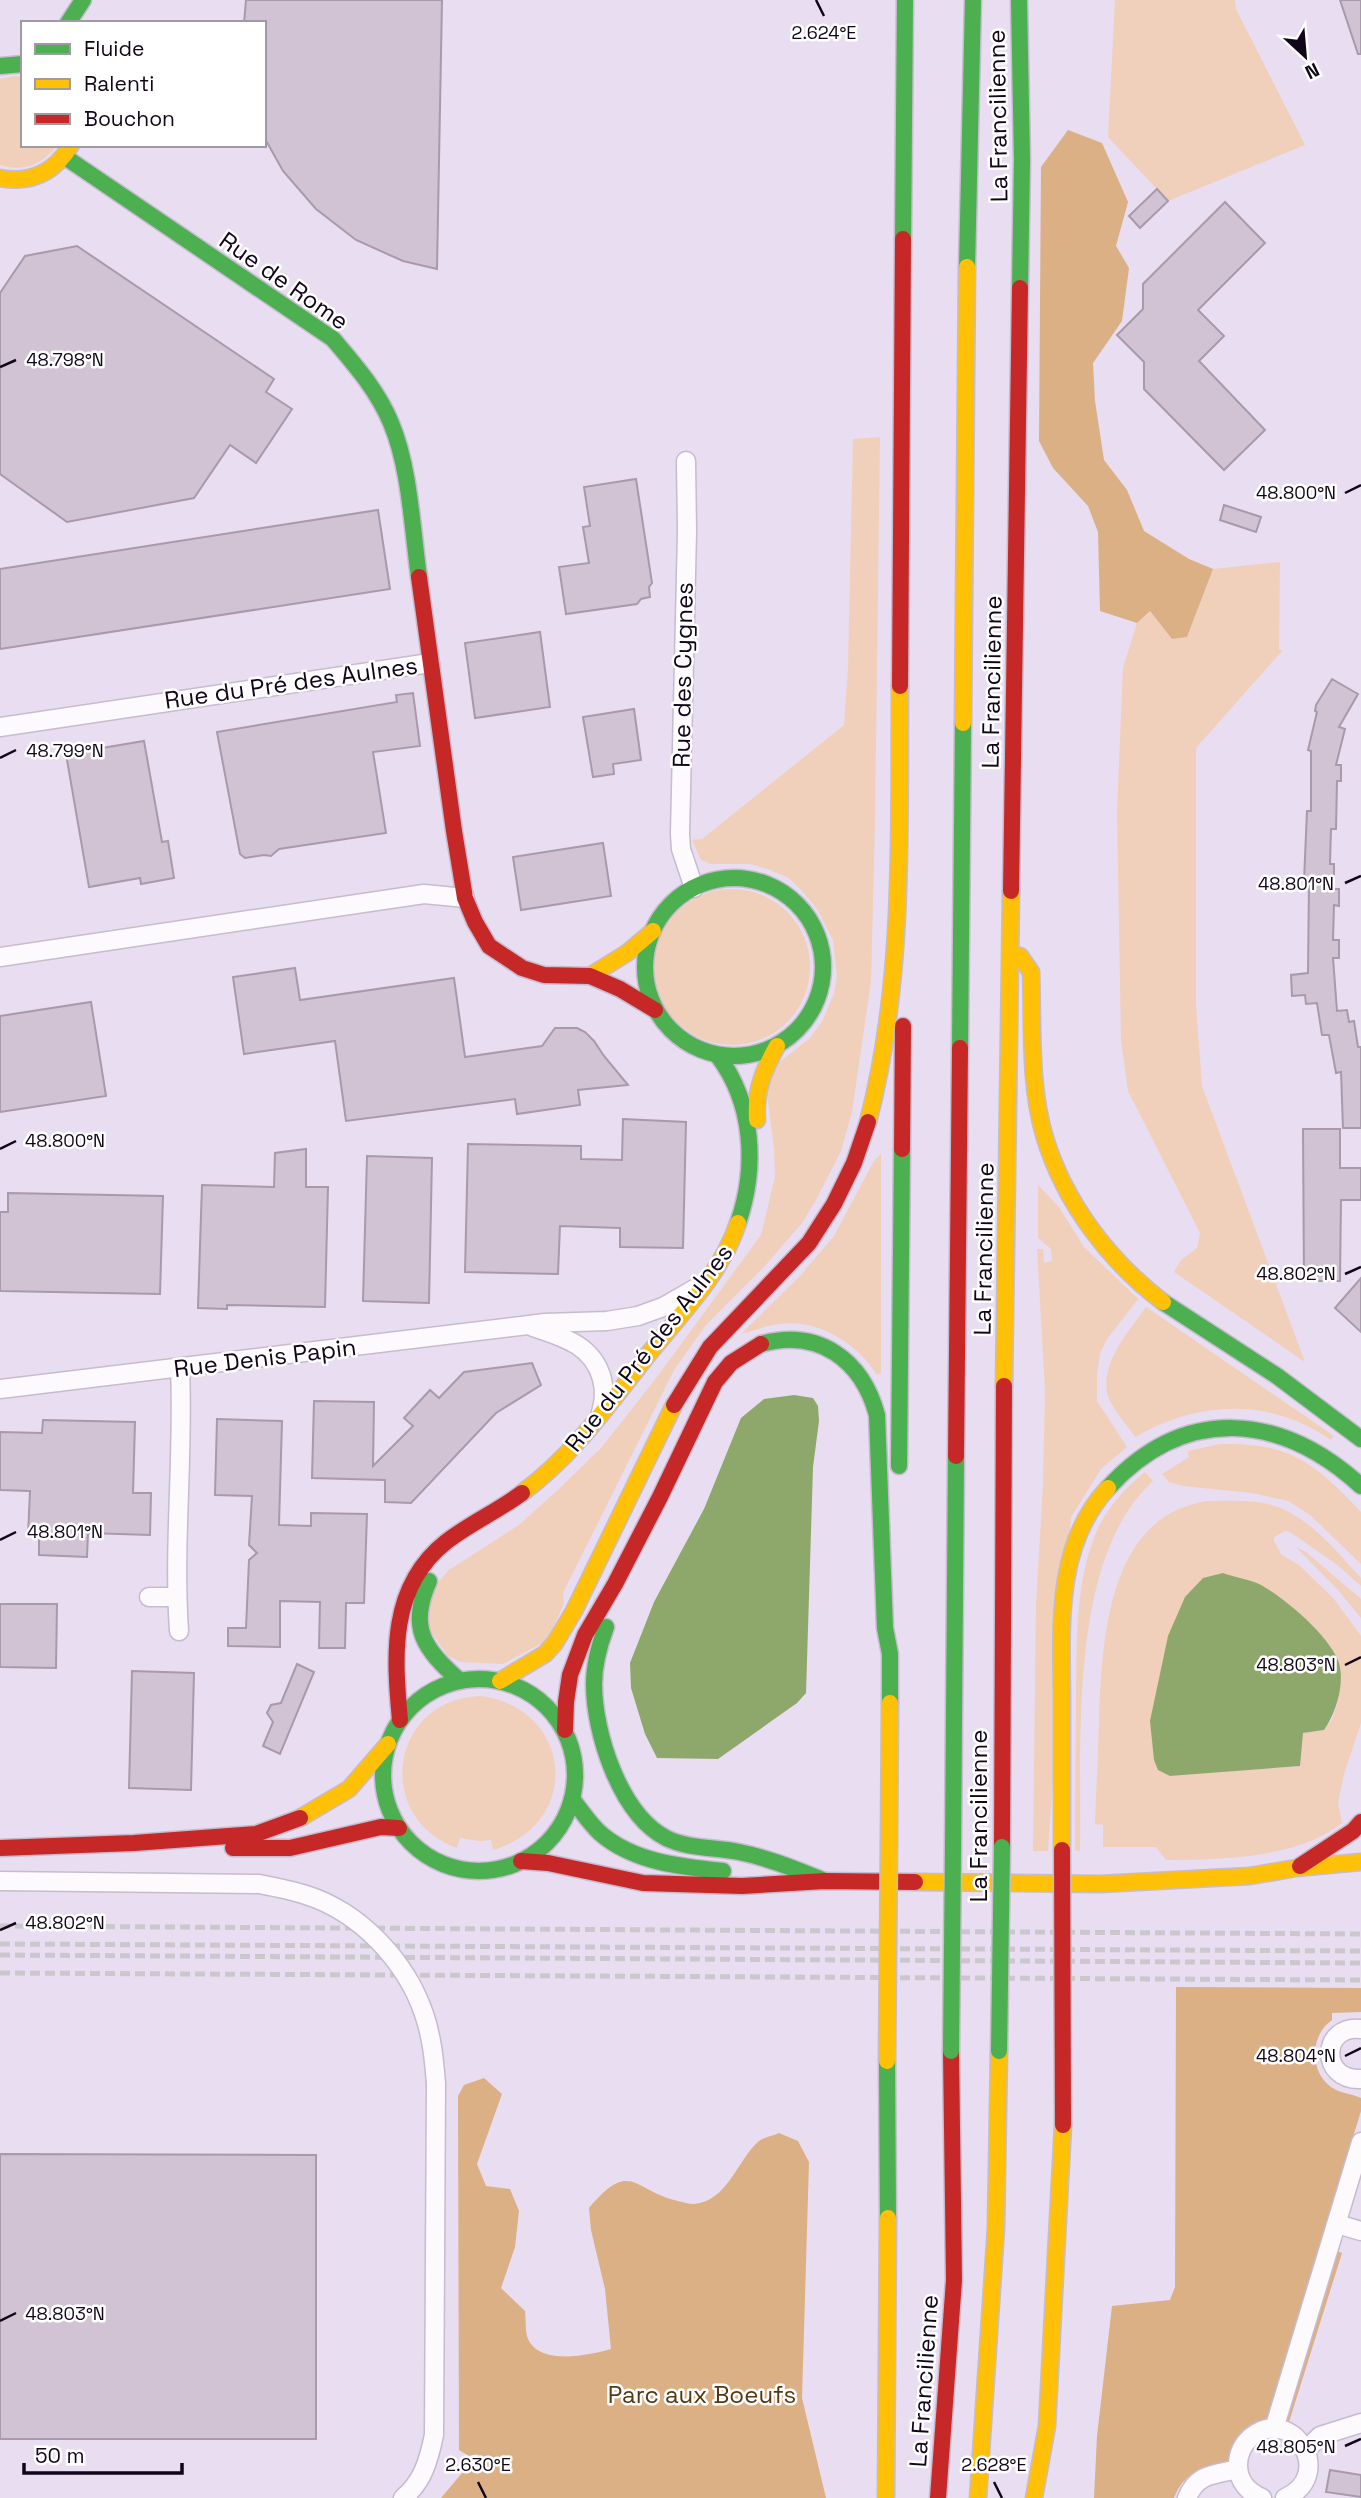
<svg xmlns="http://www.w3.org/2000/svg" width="1361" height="2498" font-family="'Space Grotesk',sans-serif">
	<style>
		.green { fill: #f0d0ba; fill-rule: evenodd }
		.forest { fill: #dbb084 }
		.water { fill: #8ea86b }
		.building { fill: #d1c3d4; stroke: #a89aab; stroke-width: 2 }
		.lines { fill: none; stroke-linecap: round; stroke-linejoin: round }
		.street-casing { stroke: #c6bbcf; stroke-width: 21 }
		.fast-casing { stroke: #c6bbcf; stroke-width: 19 }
		.slow-casing { stroke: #c6bbcf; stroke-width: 19 }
		.jam-casing { stroke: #c6bbcf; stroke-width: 19 }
		.street { stroke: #fcfafd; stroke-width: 18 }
		.fast { stroke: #4caf50; stroke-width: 16 }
		.slow { stroke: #ffc107; stroke-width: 16 }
		.jam { stroke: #c62828; stroke-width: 16 }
		.rail { stroke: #cac7cd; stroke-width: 5; stroke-dasharray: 10 5; stroke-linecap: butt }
		.street-bridge-casing { stroke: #c6bbcf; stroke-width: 21; stroke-linecap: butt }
		.fast-bridge-casing { stroke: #c3bdc8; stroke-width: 19; stroke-linecap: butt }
		.slow-bridge-casing { stroke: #c3bdc8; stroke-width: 19; stroke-linecap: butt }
		.jam-bridge-casing { stroke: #c3bdc8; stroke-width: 19; stroke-linecap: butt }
		.street-bridge { stroke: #fcfafd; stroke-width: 18 }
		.fast-bridge { stroke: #4caf50; stroke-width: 16 }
		.slow-bridge { stroke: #ffc107; stroke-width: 16 }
		.jam-bridge { stroke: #c62828; stroke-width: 16 }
		.ticks { fill: none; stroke: #110619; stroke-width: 2.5 }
		.labels { text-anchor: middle; stroke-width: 5; stroke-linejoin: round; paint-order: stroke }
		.street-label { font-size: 24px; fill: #110619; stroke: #fff }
		.park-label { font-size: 24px; fill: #553812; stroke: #fff }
		.ticks-label { font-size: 18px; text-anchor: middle; fill: #110619; stroke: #fff; stroke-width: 5; stroke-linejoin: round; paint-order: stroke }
	</style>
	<rect width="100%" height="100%" fill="#e8ddf1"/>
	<g class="green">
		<path d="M1115,0H1235L1236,9L1305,145L1168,201L1108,137Z"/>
		<path d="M15,76L23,77V145H57C43,165 23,172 0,165V79Z"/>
		<path d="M880,437L875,822L871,981L852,1112L841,1151L816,1200L802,1223L764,1267L706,1325L674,1370L563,1593L564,1603L548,1640L503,1664L461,1662L448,1656L429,1629L430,1600L437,1583L449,1570L519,1525L561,1487L602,1447L660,1373L761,1235L775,1177L774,1149L766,1086L777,1064L809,1039L822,1022L834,994L837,976L833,940L817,909L801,890L789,878L770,870L750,864H711L701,860L692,840L702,839L844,725L848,667L853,439Z"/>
		<path d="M1280,562L1279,649L1282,651L1196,748V1005L1202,1086L1305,1362L1174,1272L1181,1260L1197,1248L1200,1233L1128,1091L1121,1041L1117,812L1123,668L1137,623L1150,611L1172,639L1187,637L1213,569Z"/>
		<circle cx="732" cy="967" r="78"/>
		<path d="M881,1154V1373L877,1375C857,1343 819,1319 779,1324C766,1325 754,1332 742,1333L800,1276L834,1236L874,1161Z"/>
		<path d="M1038,1185L1058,1206L1084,1247L1138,1299L1107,1339L1100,1353L1097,1374V1401L1127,1447L1101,1469L1071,1517L1048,1851H1033L1036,1605L1043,1484L1045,1390L1037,1249H1043L1044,1263L1052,1261L1051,1249L1038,1238Z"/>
		<path d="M1146,1307L1334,1436L1331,1440C1270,1397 1198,1401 1135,1437C1127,1425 1116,1413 1110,1401C1095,1369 1129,1331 1146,1307Z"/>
		<path d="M1220,1444C1290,1442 1315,1464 1361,1512V1564L1310,1515L1288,1501L1252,1493L1183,1486L1169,1482L1162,1474L1189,1457L1188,1451Z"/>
		<path d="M1145,1472L1153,1481C1067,1559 1082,1743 1080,1851L1075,1850C1075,1799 1076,1747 1076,1696C1077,1643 1075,1588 1094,1538C1104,1511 1123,1490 1145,1472Z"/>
		<path d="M1208,1501C1226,1501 1245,1500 1263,1503C1304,1510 1334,1549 1361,1578V1586L1336,1564L1290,1532L1285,1531L1274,1537V1541L1281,1554L1300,1566L1334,1599L1361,1636V1723L1344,1774L1338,1803L1342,1823C1299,1858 1220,1860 1166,1860L1156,1847H1103V1825L1095,1824C1096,1791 1098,1757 1099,1723C1102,1643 1106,1515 1208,1501ZM1279,1598L1312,1626L1339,1684L1337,1705L1332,1719L1324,1730L1302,1733L1300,1766L1171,1776Z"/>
		<path d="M1296,1547L1306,1552L1361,1599V1618L1338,1590Z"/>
		<path d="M481,1696C574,1709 582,1824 493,1850L491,1840L479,1841L460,1838L457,1848C372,1817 391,1698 481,1696Z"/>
	</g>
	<g class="forest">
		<path d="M1068,130L1102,143L1128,202L1116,246L1129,268L1122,321L1093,363L1095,401L1104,460L1127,490L1144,531L1189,559L1213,569L1187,637L1172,639L1150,611L1137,623L1100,611L1098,532L1088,506L1053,468L1039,441L1041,167Z"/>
		<path d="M1176,1987L1361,1988V2012L1332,2013V2020C1310,2035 1309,2071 1331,2087C1341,2094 1351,2093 1361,2098V2111L1320,2245L1342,2253L1289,2422C1257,2426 1247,2453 1221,2465C1210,2470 1199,2469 1190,2476C1182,2481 1177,2490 1174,2498H1094L1097,2436L1112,2306L1170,2300L1175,2287Z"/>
		<path d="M484,2078L502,2094L477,2164L486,2186L510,2189L519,2211L515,2247L501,2288L525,2311C526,2319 525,2332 528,2339C540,2366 590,2355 611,2349L605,2289L591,2230L589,2208C631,2158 633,2191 678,2201C683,2202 689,2204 694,2204C728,2201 737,2160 759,2141C764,2137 773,2136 779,2133L798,2141L809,2162L802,2398L826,2498H441L478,2454L469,2456L459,2450L458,2096L464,2085Z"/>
	</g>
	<g class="water">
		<path d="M794,1395L813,1398L818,1406L819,1421L813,1467L806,1693L797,1703L718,1759L657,1758L645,1734L631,1688L630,1663L654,1602L704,1509L741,1418L764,1399Z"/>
		<path d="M1223,1573C1234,1577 1248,1579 1259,1584C1283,1596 1331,1637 1339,1663C1345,1684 1336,1713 1324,1730L1303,1733L1300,1766L1170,1776L1158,1770L1154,1760L1150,1721L1168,1636L1185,1597L1203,1578Z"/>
	</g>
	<g class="building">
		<path d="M246,0H442L437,269L403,261L356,240L316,209L283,171L264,137V23H244Z"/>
		<path d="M1340,0H1361V54H1358Z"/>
		<path d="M1157,189L1168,201L1140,228L1129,216Z"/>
		<path d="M1225,202L1265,243L1198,310L1224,336L1199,361L1265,430L1224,470L1144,389V362L1117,335L1143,309V284Z"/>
		<path d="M77,246L274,379L266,392L292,409L256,463L230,445L194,498L67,522L0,474V293L25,256Z"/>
		<path d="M636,479L652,583L649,587L650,597L641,599L637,604L566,614L559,567L589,563L583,527L590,526L584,487Z"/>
		<path d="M1224,505L1261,517L1256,532L1220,520Z"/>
		<path d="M378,510L390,589L0,649V569Z"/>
		<path d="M540,632L550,707L475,718L465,643Z"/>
		<path d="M1332,679L1358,694L1339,727L1345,729L1336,765H1341V781H1337L1336,829H1331L1330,864H1334V889H1339V906L1334,905L1333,940H1339V958H1333L1337,1011L1347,1010L1349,1022L1354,1021L1358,1047H1361V1128H1343L1341,1072L1336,1073L1329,1035H1322L1317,1003L1306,1004L1305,995L1292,996L1291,975L1308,973L1309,881H1304L1307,811H1311V751L1308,750L1317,712L1315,711L1316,705Z"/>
		<path d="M413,693L420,746L373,752L386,833L279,849L271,856L264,855L245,858L240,854L217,732L397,702L396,695Z"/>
		<path d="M634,709L641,760L613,764L614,774L593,777L583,717Z"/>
		<path d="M144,741L162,842L168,841L174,878L141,884L140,878L89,887L66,754Z"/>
		<path d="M603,843L611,896L521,910L513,857Z"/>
		<path d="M295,968L300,1000L454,978L465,1057L542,1046L555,1028H577L585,1032L594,1041L604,1056L628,1085L578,1090L580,1105L517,1114L515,1099L346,1121L335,1041L244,1054L233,977Z"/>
		<path d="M91,1002L106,1096L0,1112V1016Z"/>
		<path d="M623,1119L686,1122L683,1248L620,1247V1228L560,1226L558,1274L465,1272L468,1144L581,1146V1159L622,1160Z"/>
		<path d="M1303,1129H1340V1168H1361V1200H1341L1340,1281H1304Z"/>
		<path d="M306,1149V1187H328L325,1307L227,1305V1309L198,1308L202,1185L274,1187L275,1153Z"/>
		<path d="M367,1156L432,1158L429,1303L363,1301Z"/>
		<path d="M8,1193L163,1196L160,1294L0,1291V1212H8Z"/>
		<path d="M1361,1278V1332L1335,1308Z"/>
		<path d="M532,1363L541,1385L496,1413L411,1503L385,1502V1480L312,1478L314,1401L374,1402L373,1466L413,1426L404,1418L430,1390L439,1398L464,1372Z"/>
		<path d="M217,1419L282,1421L279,1525L311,1526V1513L367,1514L364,1603H346L345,1648H319L320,1602L280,1601V1647L228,1646V1628H246L249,1560L257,1553L249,1545L252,1496L215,1495Z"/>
		<path d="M43,1420L135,1422L133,1493H151L150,1535L88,1533L87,1557L39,1555V1535H28L30,1491L0,1490V1432L42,1433Z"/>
		<path d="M0,1604H57L56,1668L0,1667Z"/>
		<path d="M297,1664L314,1672L280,1754L263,1746L273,1722L267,1713L271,1705L281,1703Z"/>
		<path d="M132,1671L194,1673L191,1790L129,1788Z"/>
		<path d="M0,2154L316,2155V2439H0Z"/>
		<path d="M1330,2470L1361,2475V2497L1326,2492Z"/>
	</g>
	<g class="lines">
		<g class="street-casing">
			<g id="street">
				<path d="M686,461L687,531L680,834L681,849L694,888"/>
				<path d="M0,727L430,663"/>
				<path d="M0,957L424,894L465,898"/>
				<path d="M533,1327C563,1337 593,1345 602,1379C605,1391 605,1400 601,1412"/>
				<path d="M0,1389L545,1323L607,1321L638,1316L663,1307L696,1288"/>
				<path d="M149,1597H176"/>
				<path d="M179,1631C173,1543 184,1456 180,1368"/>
				<path d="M0,1881L259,1884"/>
				<path d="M1361,2029C1321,2024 1319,2081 1361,2079"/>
				<path d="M1337,2224L1361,2231"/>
				<path d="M1274,2429L1361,2142"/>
				<path d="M1306,2450L1320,2436L1361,2423"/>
				<path d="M403,2498C423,2482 429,2459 434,2435L436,2083"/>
				<path d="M1187,2498C1197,2473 1214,2475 1238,2469"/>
				<path d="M1262,2498C1248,2492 1238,2481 1238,2465C1238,2454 1243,2444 1251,2437C1292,2404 1337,2475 1285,2498"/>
			</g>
		</g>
		<g class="fast-casing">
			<g id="fast">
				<path d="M1019,0L1022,160L1020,288"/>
				<path d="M68,23L83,0"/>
				<path d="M0,66L23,64"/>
				<path d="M65,157L333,339C355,365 378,391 391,423C410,468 412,528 419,577"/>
				<path d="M903,239L905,0"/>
				<path d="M967,267L973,0"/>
				<circle cx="734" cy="967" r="89"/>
				<path d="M960,1048L963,723"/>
				<path d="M718,1056C754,1104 757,1168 738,1223"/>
				<path d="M1163,1302L1277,1376L1361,1439"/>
				<path d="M761,1344C819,1328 862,1360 877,1415L885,1628L890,1654V1703"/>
				<path d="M899,1466L902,1149"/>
				<path d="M1108,1488C1185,1404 1281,1413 1361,1486"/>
				<path d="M429,1581C408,1628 424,1649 460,1681"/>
				<path d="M606,1627C599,1646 594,1664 594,1684C594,1733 620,1814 666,1838C688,1849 715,1847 739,1852C769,1858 797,1870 825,1881"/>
				<circle cx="479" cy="1775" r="96"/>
				<path d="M572,1799C581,1810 589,1823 600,1833C633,1862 681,1867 723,1871"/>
				<path d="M953,1849L956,1456"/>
				<path d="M887,2061L888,2218"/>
			</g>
		</g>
		<g class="slow-casing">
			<g id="slow">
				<path d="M0,178C32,184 55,172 71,145"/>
				<path d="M963,723L967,267"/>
				<path d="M1020,956L1031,972C1033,1026 1029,1086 1045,1138C1065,1203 1109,1261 1163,1302"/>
				<path d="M590,976L627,953L653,931"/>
				<path d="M757,1120C755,1091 763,1071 777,1046"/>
				<path d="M868,1122C905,980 899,832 900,686"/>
				<path d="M1004,1386L1011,891"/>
				<path d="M522,1493C575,1454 611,1401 651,1351C683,1312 722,1272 738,1223"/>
				<path d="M500,1681L545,1654L555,1643L574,1611L674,1405"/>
				<path d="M300,1818L349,1789L388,1744"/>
				<path d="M889,1843L890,1703"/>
				<path d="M1062,1850C1062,1802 1062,1754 1062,1706C1062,1632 1053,1547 1108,1488"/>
				<path d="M915,1882L1100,1884L1250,1876L1296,1868L1361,1862"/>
				<path d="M886,2498L888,2218"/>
				<path d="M978,2498L996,2228L999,2051"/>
				<path d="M1034,2498L1047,2426L1063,2125"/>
			</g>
		</g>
		<g class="jam-casing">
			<g id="jam">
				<path d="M419,577L454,831L465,898L475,922L489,946L522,968L544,975L590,976L620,989L655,1010"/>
				<path d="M900,686L903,239"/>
				<path d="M1011,891L1020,288"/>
				<path d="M902,1149L903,1026"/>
				<path d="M674,1405L710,1347L809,1243L834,1204L854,1163L868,1122"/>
				<path d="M956,1456L960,1048"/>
				<path d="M400,1720C394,1656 389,1587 446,1542C469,1524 498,1511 522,1493"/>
				<path d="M565,1730L566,1702L570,1675L585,1635L615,1584L660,1497L715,1382L731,1363L761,1344"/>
				<path d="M1002,1847L1004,1386"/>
				<path d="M0,1848L134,1843L256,1834L300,1818"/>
				<path d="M233,1848H290L381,1827L399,1828"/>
				<path d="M521,1861L548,1863L643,1883L742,1886L825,1881L915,1882"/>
				<path d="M1300,1866L1353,1831L1361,1822"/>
				<path d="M938,2498L954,2280L951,2051"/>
			</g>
		</g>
		<use href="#street" class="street"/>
		<use href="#fast" class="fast"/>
		<use href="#slow" class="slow"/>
		<use href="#jam" class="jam"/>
		<g class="rail">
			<path d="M0,1926L1361,1934"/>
			<path d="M0,1944L1361,1951"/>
			<path d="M0,1955L1361,1963"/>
			<path d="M0,1973L1361,1980"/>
		</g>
		<g class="street-bridge-casing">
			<path id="street-bridge" d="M259,1884C275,1887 291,1890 306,1895C360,1912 406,1961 424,2014C432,2037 434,2060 436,2083"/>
		</g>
		<g class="fast-bridge-casing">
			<g id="fast-bridge">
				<path d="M951,2051L953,1849"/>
				<path d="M999,2051L1002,1847"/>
			</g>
		</g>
		<g class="slow-bridge-casing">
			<path id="slow-bridge" d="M887,2061L889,1843"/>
		</g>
		<g class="jam-bridge-casing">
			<path id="jam-bridge" d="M1062,1850L1063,2125"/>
		</g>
		<use href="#street-bridge" class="street-bridge"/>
		<use href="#fast-bridge" class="fast-bridge"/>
		<use href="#slow-bridge" class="slow-bridge"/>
		<use href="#jam-bridge" class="jam-bridge"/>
	</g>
	<path class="ticks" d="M816,0L824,16M0,367L16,360M1345,493L1361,485M0,758L16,750M1345,883L1361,876M0,1149L16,1141M1345,1274L1361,1267M0,1540L16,1532M1345,1665L1361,1657M0,1930L16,1923M1345,2056L1361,2048M0,2321L16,2313M1345,2446L1361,2439M478,2482L486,2498M994,2482L1002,2498"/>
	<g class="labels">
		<g class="street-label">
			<text transform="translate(998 116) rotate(-91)" y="8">La Francilienne</text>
			<text transform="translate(284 281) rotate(35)" y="8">Rue de Rome</text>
			<text transform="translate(683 675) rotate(-89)" y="8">Rue des Cygnes</text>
			<text transform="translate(992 682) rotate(-89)" y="8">La Francilienne</text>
			<text transform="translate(291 683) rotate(-8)" y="8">Rue du Pré des Aulnes</text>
			<text transform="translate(984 1249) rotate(-89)" y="8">La Francilienne</text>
			<text transform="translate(649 1348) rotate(-52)" y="8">Rue du Pré des Aulnes</text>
			<text transform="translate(265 1358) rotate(-7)" y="8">Rue Denis Papin</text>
			<text transform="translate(979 1816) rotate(-90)" y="8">La Francilienne</text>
			<text transform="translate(924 2381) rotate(-86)" y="8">La Francilienne</text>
		</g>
		<g class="park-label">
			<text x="702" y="2403">Parc aux Boeufs</text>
		</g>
	</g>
	<g class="ticks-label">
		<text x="824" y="39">2.624°E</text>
		<text x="65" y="366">48.798°N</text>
		<text x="1296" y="499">48.800°N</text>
		<text x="65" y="757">48.799°N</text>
		<text x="1296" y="890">48.801°N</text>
		<text x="65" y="1147">48.800°N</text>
		<text x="1296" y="1280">48.802°N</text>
		<text x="65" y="1538">48.801°N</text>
		<text x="1296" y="1671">48.803°N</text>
		<text x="65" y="1929">48.802°N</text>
		<text x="1296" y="2062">48.804°N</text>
		<text x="65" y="2320">48.803°N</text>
		<text x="1296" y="2453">48.805°N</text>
		<text x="478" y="2471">2.630°E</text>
		<text x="994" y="2471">2.628°E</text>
	</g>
	<rect x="21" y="21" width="245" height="126" fill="#ffffff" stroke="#a09ba3" stroke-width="2"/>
	<rect x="35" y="44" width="35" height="10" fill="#4caf50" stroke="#a09ba3" stroke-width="2"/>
	<text x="84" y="56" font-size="21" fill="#110619">Fluide</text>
	<rect x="35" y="79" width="35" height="10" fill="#ffc107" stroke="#a09ba3" stroke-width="2"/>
	<text x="84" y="91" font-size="21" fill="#110619">Ralenti</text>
	<rect x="35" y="114" width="35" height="10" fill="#c62828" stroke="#a09ba3" stroke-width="2"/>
	<text x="84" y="126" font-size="21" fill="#110619">Bouchon</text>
	<g transform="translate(1305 56) rotate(154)" stroke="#ffffff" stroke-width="5" paint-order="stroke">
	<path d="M0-5L12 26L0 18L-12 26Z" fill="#110619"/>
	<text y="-10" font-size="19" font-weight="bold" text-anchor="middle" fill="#110619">N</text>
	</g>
	<path d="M24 2463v10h158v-10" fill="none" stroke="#110619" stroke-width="3.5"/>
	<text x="35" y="2463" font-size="21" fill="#110619" stroke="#ffffff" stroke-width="5" paint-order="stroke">50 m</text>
</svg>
